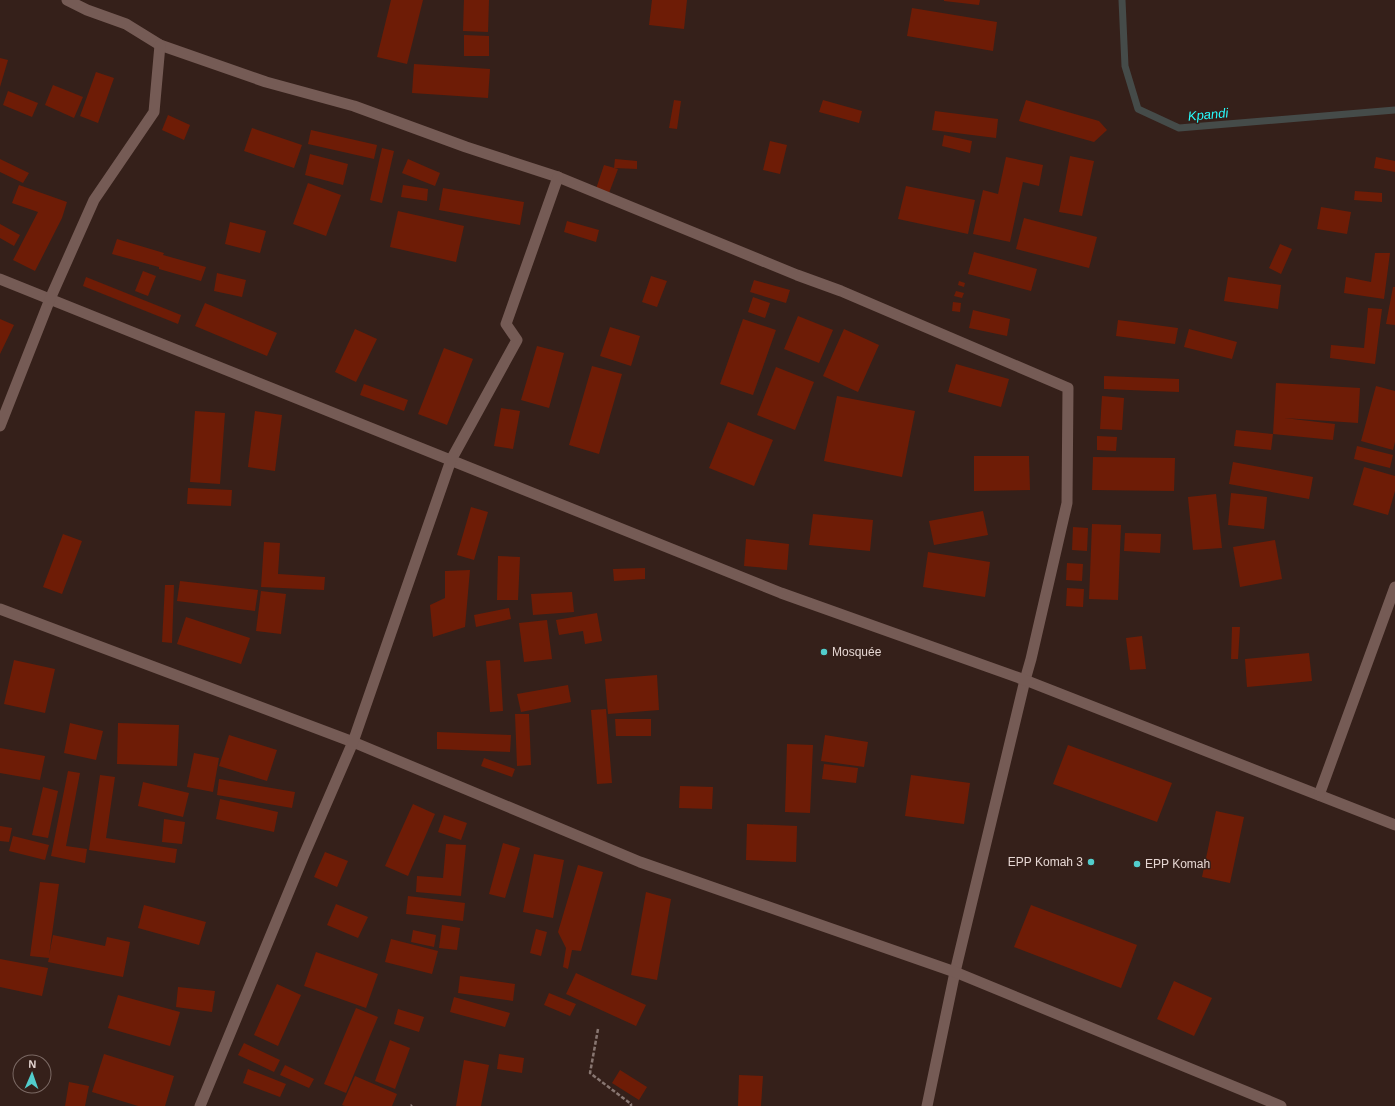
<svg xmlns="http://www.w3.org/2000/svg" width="1395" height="1106" font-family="Helvetica,sans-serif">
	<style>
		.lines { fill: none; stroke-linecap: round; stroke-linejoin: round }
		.stream { stroke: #454b49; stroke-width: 7 }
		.building { fill: #6e1c06 }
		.path { stroke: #887671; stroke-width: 2.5; stroke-dasharray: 4 2; stroke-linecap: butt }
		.minor { stroke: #755b55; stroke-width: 11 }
		.poi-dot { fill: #52cdcc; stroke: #35201a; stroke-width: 1.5 }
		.labels { text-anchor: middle; stroke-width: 3; stroke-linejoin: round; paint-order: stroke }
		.poi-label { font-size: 12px; fill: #e5d6d2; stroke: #35201a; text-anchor: start }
		.water-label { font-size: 13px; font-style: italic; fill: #27fbfb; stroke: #35201a }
	</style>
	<rect width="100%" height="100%" fill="#35201a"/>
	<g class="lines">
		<path class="stream" d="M1122,0L1125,66L1138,109L1179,128L1395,110"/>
	</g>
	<g class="building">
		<path d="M391,0H423L407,64L377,57Z"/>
		<path d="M464,0H489L488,32L463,31Z"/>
		<path d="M652,0H687L684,29L649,25Z"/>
		<path d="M944,0H980L979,5L944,1Z"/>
		<path d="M912,8L997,22L993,51L907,36Z"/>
		<path d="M464,35L489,36V56H464Z"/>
		<path d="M0,58L8,60L0,87Z"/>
		<path d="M414,64L490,69L488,98L412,93Z"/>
		<path d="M96,72L114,78L98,123L80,116Z"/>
		<path d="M53,85L83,97L74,118L45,105Z"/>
		<path d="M8,91L38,103L32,117L3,105Z"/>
		<path d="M674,100L681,101L677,129L669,128Z"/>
		<path d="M823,100L862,111L859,123L819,112Z"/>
		<path d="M1026,100L1099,121L1107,130L1094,142L1019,121Z"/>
		<path d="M935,111L998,119L996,138L932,130Z"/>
		<path d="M168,115L190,125L184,140L162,130Z"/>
		<path d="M252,128L302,145L294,168L244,151Z"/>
		<path d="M311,130L377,145L374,159L308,144Z"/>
		<path d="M944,135L972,141L970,153L942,146Z"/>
		<path d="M770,141L787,145L780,174L763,170Z"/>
		<path d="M382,148L394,151L382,203L370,200Z"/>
		<path d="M310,154L348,164L343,185L305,175Z"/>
		<path d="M1070,156L1094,161L1082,216L1059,212Z"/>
		<path d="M1006,157L1043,165L1039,186L1023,182L1010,242L973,234L983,190L998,194Z"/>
		<path d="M1376,157L1395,161V172L1374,168Z"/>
		<path d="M0,159L29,173L23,183L0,172Z"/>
		<path d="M408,159L440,173L435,186L402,173Z"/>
		<path d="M615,159L637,161V169L614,168Z"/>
		<path d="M604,165L618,169L609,193L596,189Z"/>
		<path d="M308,183L341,195L326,236L293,224Z"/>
		<path d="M19,185L67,202L62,218L35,271L13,260L38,212L12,203Z"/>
		<path d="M403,185L428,189L427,201L401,197Z"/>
		<path d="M906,186L975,200L968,234L898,219Z"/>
		<path d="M443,188L524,202L520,225L439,210Z"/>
		<path d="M1355,191L1382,193V202L1354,200Z"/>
		<path d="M1321,207L1351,212L1347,234L1317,229Z"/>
		<path d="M398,211L464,226L456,262L390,247Z"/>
		<path d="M1024,218L1097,237L1089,268L1016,249Z"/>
		<path d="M567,221L599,230L596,242L564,232Z"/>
		<path d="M230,222L266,231L260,253L225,244Z"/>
		<path d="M0,224L20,235L14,246L0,238Z"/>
		<path d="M117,239L164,253L163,255L206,267L201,281L159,269V267L112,254Z"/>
		<path d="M1280,244L1292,249L1281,274L1269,268Z"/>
		<path d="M974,252L1037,269L1031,291L968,274Z"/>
		<path d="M1375,253H1390L1384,299L1344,293L1346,277L1371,282Z"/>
		<path d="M143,271L156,276L148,296L135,291Z"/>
		<path d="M217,273L246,280L242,297L214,291Z"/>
		<path d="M651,276L667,281L657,307L642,302Z"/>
		<path d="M86,277L181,315L178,324L83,286Z"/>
		<path d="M1228,277L1281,285L1278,309L1224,301Z"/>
		<path d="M754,280L790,290L786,303L750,292Z"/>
		<path d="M959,281L965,283L964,287L958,285Z"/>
		<path d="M1393,287H1395V325L1386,324Z"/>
		<path d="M956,291L964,293L962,298L954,296Z"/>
		<path d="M753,297L770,303L765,318L748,312Z"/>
		<path d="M953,302L961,303L960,312L952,311Z"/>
		<path d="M205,303L277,333L267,356L195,326Z"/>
		<path d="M1368,308L1382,309L1375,364L1330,358L1331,345L1364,348Z"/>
		<path d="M973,310L1010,319L1007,336L969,328Z"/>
		<path d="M798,316L833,330L819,363L784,349Z"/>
		<path d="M0,319L14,325L0,354Z"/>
		<path d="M743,319L776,330L753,395L720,384Z"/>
		<path d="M1118,320L1178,328L1175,344L1116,336Z"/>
		<path d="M610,327L640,336L631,366L600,356Z"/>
		<path d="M355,329L377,339L356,382L335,372Z"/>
		<path d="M844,329L879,345L858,392L823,376Z"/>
		<path d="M1189,329L1237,342L1232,359L1184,347Z"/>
		<path d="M537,346L564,353L549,408L521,400Z"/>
		<path d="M444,348L473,359L447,425L418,414Z"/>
		<path d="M956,364L1009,379L1001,407L948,392Z"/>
		<path d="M592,366L622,374L599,454L569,445Z"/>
		<path d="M776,367L814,382L795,430L757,415Z"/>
		<path d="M1104,376L1179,379V392L1104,389Z"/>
		<path d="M1276,383L1360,388L1358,423L1284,418L1335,424L1333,440L1273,434Z"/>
		<path d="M364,384L408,400L404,411L360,395Z"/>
		<path d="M1376,386L1395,391V442L1393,450L1361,441Z"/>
		<path d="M837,396L915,411L902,477L824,461Z"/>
		<path d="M1102,396L1124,398L1122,430L1100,429Z"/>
		<path d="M501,408L520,411L513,449L494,446Z"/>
		<path d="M195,411L225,413L220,484L190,482Z"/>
		<path d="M255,411L282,415L275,471L248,467Z"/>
		<path d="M728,422L773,440L754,486L709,468Z"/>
		<path d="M1236,430L1273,434L1271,450L1234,446Z"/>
		<path d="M1097,436L1117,437L1116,451L1097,450Z"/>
		<path d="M1357,446L1393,455L1390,468L1354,459Z"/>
		<path d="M974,456H1029L1030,490L974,491Z"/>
		<path d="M1093,457L1175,458L1174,491L1092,490Z"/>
		<path d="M1233,462L1313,477L1309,499L1229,484Z"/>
		<path d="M1364,467L1395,476V491L1388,515L1353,505Z"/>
		<path d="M188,488L232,490L231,506L187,504Z"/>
		<path d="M1231,493L1267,497L1264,529L1228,525Z"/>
		<path d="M1216,494L1222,548L1193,550L1188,497Z"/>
		<path d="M471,507L488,512L474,560L457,555Z"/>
		<path d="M983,511L988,535L934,545L929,521Z"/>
		<path d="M813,514L873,520L870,551L809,545Z"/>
		<path d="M1092,524L1121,525L1118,600L1089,599Z"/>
		<path d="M1073,527L1088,528L1087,551L1072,550Z"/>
		<path d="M1125,533L1161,534L1160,553L1124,551Z"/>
		<path d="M63,534L82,541L62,594L43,587Z"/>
		<path d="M746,539L789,544L787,570L744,566Z"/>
		<path d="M1275,540L1282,579L1240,587L1233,547Z"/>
		<path d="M264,542L280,543L278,574L325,577L324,590L261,587Z"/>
		<path d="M928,552L990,562L985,597L923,587Z"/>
		<path d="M498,556L520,557L518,600H497Z"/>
		<path d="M1067,563L1083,564L1082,581L1066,580Z"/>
		<path d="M645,568V579L614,581L613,569Z"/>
		<path d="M470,570L465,627L433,637L430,605L445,598V571Z"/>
		<path d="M180,581L258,590L255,611L177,601Z"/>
		<path d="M165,585H174L172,643L162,642Z"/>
		<path d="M1067,588L1084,589L1083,607L1066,606Z"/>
		<path d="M261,591L286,594L281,634L256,631Z"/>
		<path d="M572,592L574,612L533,615L531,594Z"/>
		<path d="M509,608L511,619L476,627L474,615Z"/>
		<path d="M597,613L602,641L585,644L583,631L559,635L556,620Z"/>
		<path d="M186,617L250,638L241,664L177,644Z"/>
		<path d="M547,620L552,659L524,662L519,623Z"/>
		<path d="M1232,627H1240L1238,659H1231Z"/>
		<path d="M1142,636L1146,669L1130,670L1126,638Z"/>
		<path d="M1309,653L1312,681L1247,687L1245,659Z"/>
		<path d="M14,660L55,669L45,713L4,704Z"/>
		<path d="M500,660L503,711L490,712L486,661Z"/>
		<path d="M657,675L659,710L608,714L605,679Z"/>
		<path d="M568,685L571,702L521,712L517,694Z"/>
		<path d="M606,709L612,783L597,784L591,710Z"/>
		<path d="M515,714H529L531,765L517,766Z"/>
		<path d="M615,719H651V736H616Z"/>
		<path d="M70,723L103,731L96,760L64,753Z"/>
		<path d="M118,723L179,725L177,766L117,764Z"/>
		<path d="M437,732L511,735L510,752L437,749Z"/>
		<path d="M229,735L277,750L267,781L219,766Z"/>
		<path d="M825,735L868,742L864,767L821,761Z"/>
		<path d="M787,744L813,745L810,813L785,812Z"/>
		<path d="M1068,745L1172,783L1157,822L1053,784Z"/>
		<path d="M0,748L45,756L40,780L0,773Z"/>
		<path d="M194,753L219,758L213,792L187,787Z"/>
		<path d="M484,758L515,769L512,777L481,766Z"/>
		<path d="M824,764L858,768L856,783L822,779Z"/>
		<path d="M68,771L80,773L66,846L87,849L85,863L51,856Z"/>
		<path d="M100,775L115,777L106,838L177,849L175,863L89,850Z"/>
		<path d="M911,775L970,783L964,824L905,816Z"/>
		<path d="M219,779L295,792L292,808L217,795Z"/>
		<path d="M143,782L189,793L183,817L138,806Z"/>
		<path d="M680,786L713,787L712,809L679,808Z"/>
		<path d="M43,787L58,791L48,838L32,835Z"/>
		<path d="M220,799L278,812L274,832L216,819Z"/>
		<path d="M413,804L435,814L408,876L385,866Z"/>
		<path d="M1216,811L1244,817L1230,883L1202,877Z"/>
		<path d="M444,815L467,823L461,840L438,832Z"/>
		<path d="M164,819L185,822L182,844L162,842Z"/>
		<path d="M747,824L797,826L796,862L746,860Z"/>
		<path d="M0,826L12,828L9,842L0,841Z"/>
		<path d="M13,836L49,845L45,860L9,851Z"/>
		<path d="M503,843L520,848L505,898L489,894Z"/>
		<path d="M446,844L466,845L461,896L416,892L417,876L443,878Z"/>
		<path d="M325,852L348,861L337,887L314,877Z"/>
		<path d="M534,854L564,860L553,918L523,912Z"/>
		<path d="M578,865L603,872L581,951L572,950L568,969L563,967L566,948L558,932Z"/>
		<path d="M40,882L59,884L49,956L53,935L105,946L107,937L130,942L123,977L48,962L49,958L30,956Z"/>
		<path d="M646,892L671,899L657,980L631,975Z"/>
		<path d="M408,896L465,903L463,921L406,914Z"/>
		<path d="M336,904L368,917L358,938L327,925Z"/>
		<path d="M144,905L206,922L199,945L138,928Z"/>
		<path d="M1031,905L1137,945L1121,988L1014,947Z"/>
		<path d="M442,925L460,928L457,950L439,948Z"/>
		<path d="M536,929L547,932L541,956L530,953Z"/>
		<path d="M413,930L436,935L434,947L411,942Z"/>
		<path d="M391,939L438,951L432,974L385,962Z"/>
		<path d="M316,952L378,974L366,1008L304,986Z"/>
		<path d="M0,959L48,968L42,996L0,987Z"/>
		<path d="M576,973L646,1005L636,1026L566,994Z"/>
		<path d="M460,976L515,984L513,1001L458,993Z"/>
		<path d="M1174,981L1212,998L1194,1036L1157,1019Z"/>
		<path d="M277,984L301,995L278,1046L254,1035Z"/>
		<path d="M178,987L215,991L212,1012L176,1007Z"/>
		<path d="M549,993L576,1004L570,1016L544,1005Z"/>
		<path d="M118,995L180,1012L170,1046L108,1028Z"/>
		<path d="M454,997L510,1013L505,1027L450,1012Z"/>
		<path d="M356,1008L378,1017L346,1093L324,1084Z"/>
		<path d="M398,1009L424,1017L419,1032L394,1024Z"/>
		<path d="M390,1040L410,1048L395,1089L375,1081Z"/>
		<path d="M244,1043L280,1060L274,1072L238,1055Z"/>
		<path d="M104,1054L174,1076L165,1106H138L92,1092Z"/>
		<path d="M499,1054L524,1058L522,1073L497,1069Z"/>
		<path d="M464,1060L489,1065L481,1106H456Z"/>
		<path d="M285,1065L314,1079L309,1088L280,1075Z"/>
		<path d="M248,1069L286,1084L280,1097L243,1083Z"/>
		<path d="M620,1070L647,1087L639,1100L612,1083Z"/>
		<path d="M739,1075L763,1076L761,1106H738Z"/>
		<path d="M355,1076L397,1094L392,1106H345L342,1105Z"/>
		<path d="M69,1082L89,1086L85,1106H65Z"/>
	</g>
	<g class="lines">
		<g class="path">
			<path d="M598,1029L590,1073L631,1104V1106"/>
			<path d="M411,1106L412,1105"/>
		</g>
		<g class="minor">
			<path d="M67,0L87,10L126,24L160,45L266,82L354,106L466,147L558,177L797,275L841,291L1068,388L1067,503L1031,659L1025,680L955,972L927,1106"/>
			<path d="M0,279L781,593L1025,680L1395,825"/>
			<path d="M0,426L50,299L94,200L154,112L160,45"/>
			<path d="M0,609L353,742L640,862L955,972L1281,1106"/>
			<path d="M1319,795L1395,587"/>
			<path d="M200,1106L304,855L353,742L451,460L517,340L506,324L558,177"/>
		</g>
	</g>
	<g class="poi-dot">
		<circle cx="824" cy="652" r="4"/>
		<circle cx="1091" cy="862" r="4"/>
		<circle cx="1137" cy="864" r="4"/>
	</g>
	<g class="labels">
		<g class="poi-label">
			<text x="832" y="656">Mosquée</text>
			<text x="1083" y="866" text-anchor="end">EPP Komah 3</text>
			<text x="1145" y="868">EPP Komah</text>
		</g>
		<g class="water-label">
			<text transform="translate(1208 114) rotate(-5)" y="5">Kpandi</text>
		</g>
	</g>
	<g transform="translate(32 1074) rotate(2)"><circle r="19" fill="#35201a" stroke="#7b6964"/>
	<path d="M0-3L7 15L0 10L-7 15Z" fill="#52cdcc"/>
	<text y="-6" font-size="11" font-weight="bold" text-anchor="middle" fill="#e5d6d2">N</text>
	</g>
</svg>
